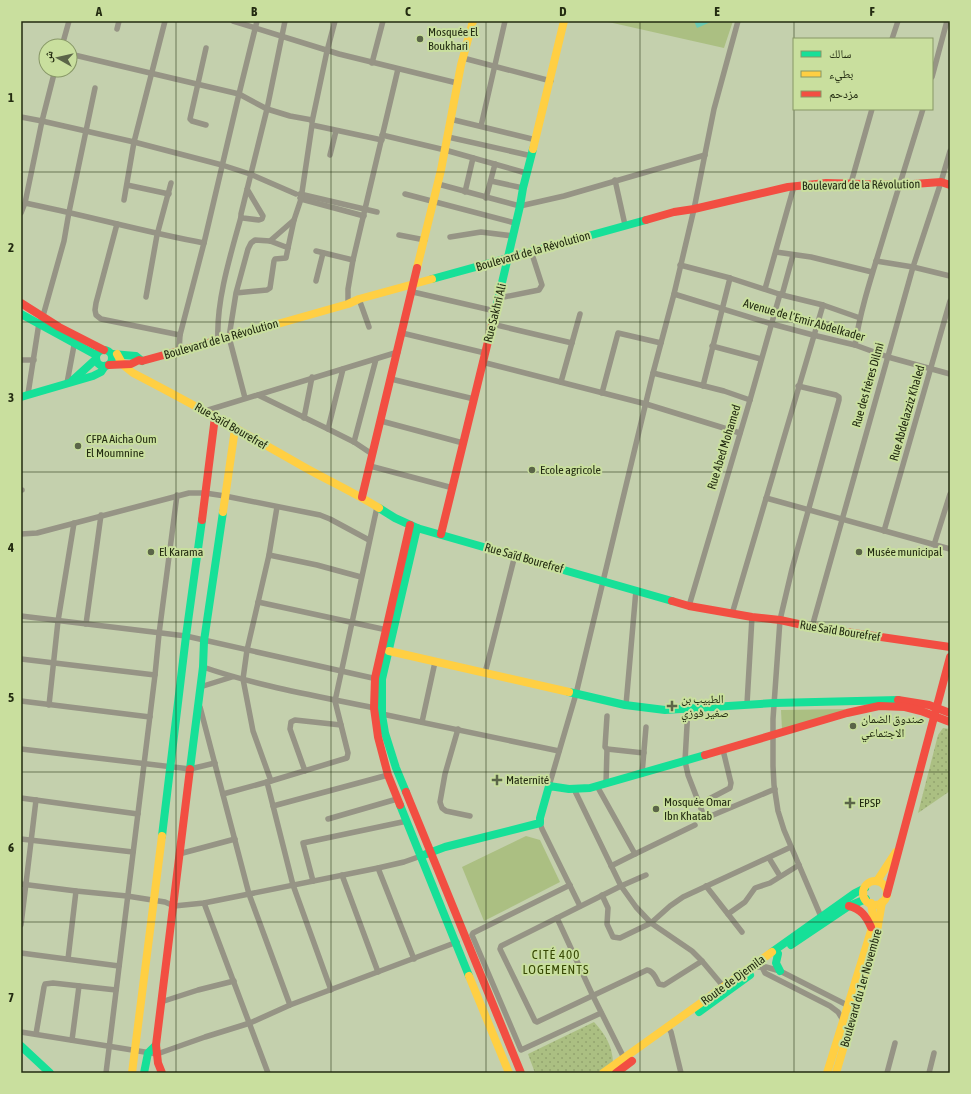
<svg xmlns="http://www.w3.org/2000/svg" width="971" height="1094" font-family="'Asap Condensed','Noto Naskh Arabic',sans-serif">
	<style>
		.grass { fill: url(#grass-dots) }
		.park { fill: #abbf82 }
		.water { fill: #6acbb5 }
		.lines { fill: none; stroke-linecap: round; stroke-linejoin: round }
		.street { stroke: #969485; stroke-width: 5.5 }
		.fast { stroke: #16e098; stroke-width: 8 }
		.slow { stroke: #ffcf43; stroke-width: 8 }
		.jam { stroke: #f24e42; stroke-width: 8 }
		.grid { fill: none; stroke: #232b11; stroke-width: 1; stroke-opacity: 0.55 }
		.poi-dot { fill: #5b6548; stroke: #c9df9e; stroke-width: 1.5 }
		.labels { text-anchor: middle; stroke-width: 4; stroke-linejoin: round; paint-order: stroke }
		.poi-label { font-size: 12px; fill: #232b11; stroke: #c9df9e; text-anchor: start }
		.street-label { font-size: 12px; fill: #232b11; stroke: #c9df9e }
		.neighbourhood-label { font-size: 13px; letter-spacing: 1px; fill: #374803; stroke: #c9df9e }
		.neatline { fill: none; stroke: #232b11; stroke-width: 1.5 }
		.grid-label { font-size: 13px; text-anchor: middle; font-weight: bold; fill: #232b11 }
	</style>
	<defs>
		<pattern id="grass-dots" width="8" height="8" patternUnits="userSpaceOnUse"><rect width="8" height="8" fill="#abbf82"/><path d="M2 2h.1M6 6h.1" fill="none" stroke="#93a46f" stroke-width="1.8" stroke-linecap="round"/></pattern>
	</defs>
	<rect width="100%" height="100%" fill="#c4d0ad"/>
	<g class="grass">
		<path d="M943,728L950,729V791L918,813L938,735Z"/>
		<path d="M594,1022C605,1034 612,1045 613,1062L598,1073H535L528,1054Z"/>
	</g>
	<g class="park">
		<path d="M604,21H733L724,48Z"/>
		<path d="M851,709L782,730L781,710Z"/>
		<path d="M526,836L540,840L560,882L484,921L462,867Z"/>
	</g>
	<path class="water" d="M694,21H713L697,28Z"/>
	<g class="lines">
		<g class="street">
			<path d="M233,21L339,54L457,83"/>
			<path d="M117,29L119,21"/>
			<path d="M892,39L898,21"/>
			<path d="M62,46L69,21"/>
			<path d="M70,54L239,94L267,109L290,116L312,120"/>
			<path d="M463,58L551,81"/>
			<path d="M372,63L383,21"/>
			<path d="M932,77L947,21"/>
			<path d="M21,117L42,121L134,142L222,165L250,174L296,194"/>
			<path d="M450,119L536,140"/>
			<path d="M312,122L327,51L335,21"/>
			<path d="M206,125L192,121L190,119L206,48"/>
			<path d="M481,126L505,21"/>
			<path d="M382,135L445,150L526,173"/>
			<path d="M448,137L532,156"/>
			<path d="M330,155L336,131"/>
			<path d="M615,180L625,225"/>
			<path d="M491,181L523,188"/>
			<path d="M851,183L872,109"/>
			<path d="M438,184L520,206L564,196L705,155"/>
			<path d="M127,185L169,194"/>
			<path d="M247,189L263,216L262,219L259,220L243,218L241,217V214L267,109L285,21"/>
			<path d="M465,192L473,158"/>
			<path d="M300,194L377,212"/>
			<path d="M405,194L515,223"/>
			<path d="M300,198L301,199L364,216"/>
			<path d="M486,198L495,164"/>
			<path d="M124,200L134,142L165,21"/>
			<path d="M25,203C85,215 144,232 204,243"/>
			<path d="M21,213L25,203L42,121L55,70"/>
			<path d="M117,224L96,303L95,310L96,315L101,319L180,335"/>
			<path d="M399,235L425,240"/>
			<path d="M450,237L481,232L513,236"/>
			<path d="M270,241L294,220L301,199L312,125L382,140"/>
			<path d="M288,248L294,220"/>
			<path d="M316,251L353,260"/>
			<path d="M776,252L811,257L872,272"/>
			<path d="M876,261L913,267L950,276"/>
			<path d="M680,265L730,278L782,295L823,305L860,318"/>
			<path d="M316,281L323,253"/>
			<path d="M765,289L794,186"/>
			<path d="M413,292L495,311"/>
			<path d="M236,293L267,290L270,288L274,261L275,259L286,258L288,248L286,247L270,241L255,240L251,243L248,249L236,293L229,337L245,398"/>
			<path d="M674,294L772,324L813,335L855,345L888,357L950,374"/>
			<path d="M782,295L793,255"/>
			<path d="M146,297L157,235L171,183"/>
			<path d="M499,298L539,290L542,285L531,251"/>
			<path d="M359,299L369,327"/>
			<path d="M348,304V289L353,260L398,69"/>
			<path d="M492,324L572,343"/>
			<path d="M402,333L485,353"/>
			<path d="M218,339C216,301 231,253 241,217"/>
			<path d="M855,345C861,306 874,269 885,232C898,191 910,150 923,109"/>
			<path d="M712,346L761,359"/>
			<path d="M179,351L180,335L204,243L239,94L257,21"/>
			<path d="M21,360H34"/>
			<path d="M482,362L646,404L740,433"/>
			<path d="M653,373L724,391L750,400"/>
			<path d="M391,379L474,399"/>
			<path d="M561,382L580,314"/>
			<path d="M67,383L75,340"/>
			<path d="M703,386L730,278"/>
			<path d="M798,386L836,395L839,397V400L792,569L780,620L773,719V766L774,785L778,811L784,830L822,919"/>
			<path d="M602,393L618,333L661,343"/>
			<path d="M28,394L39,323L43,316L64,241L69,212L95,88"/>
			<path d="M258,395L328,429L354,442L372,454"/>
			<path d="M205,411L398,352"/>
			<path d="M304,418L312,377"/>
			<path d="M381,421L463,443"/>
			<path d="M328,429L343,369"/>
			<path d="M354,442L376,359"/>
			<path d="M370,466L453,488"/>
			<path d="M21,490H22"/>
			<path d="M766,498L950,549"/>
			<path d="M277,507L269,555L247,650L243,679L253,731L271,781L267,782L293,885L331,990"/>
			<path d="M884,531L950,301"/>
			<path d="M21,534L37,533L189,493H205L225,496L320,515L330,519L369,540"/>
			<path d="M934,545L950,494"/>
			<path d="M269,555L317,565L361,577"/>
			<path d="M258,602L387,630"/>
			<path d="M689,606L750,400L780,294"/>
			<path d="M732,614L823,305"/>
			<path d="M21,616L186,636L377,679"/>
			<path d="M86,624L101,515"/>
			<path d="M812,627L913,267L941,182L950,151"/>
			<path d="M21,659L155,675"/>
			<path d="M203,667C258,686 317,696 374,708"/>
			<path d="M485,673L515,555"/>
			<path d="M200,687L232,677"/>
			<path d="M21,701L150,717"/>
			<path d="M747,704L752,617"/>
			<path d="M49,705L58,621L74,523"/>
			<path d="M626,705L636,590"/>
			<path d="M200,707L249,894L290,1005"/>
			<path d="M688,708L685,761L688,775L702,811"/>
			<path d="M382,714L559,751"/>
			<path d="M607,716L605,747L607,749L644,753"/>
			<path d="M422,722L435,662"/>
			<path d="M458,729L445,774L440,802L442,808L446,811L470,816"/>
			<path d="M21,749L190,769L215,763"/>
			<path d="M305,771L290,729L291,722L295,720L341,725"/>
			<path d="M642,774L646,727"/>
			<path d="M271,781L347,758L348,753L335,701L377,507"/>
			<path d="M606,784L607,749"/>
			<path d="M549,786L576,694L653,373L674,294L694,209L714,109L738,21"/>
			<path d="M597,786L635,854L695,825"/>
			<path d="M574,789L621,886L636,907L651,923L692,951L702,961"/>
			<path d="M223,794L267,782"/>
			<path d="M21,798L138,814"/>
			<path d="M709,799L730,788L731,783L723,750"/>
			<path d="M273,806L388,775"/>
			<path d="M706,818L775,789"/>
			<path d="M328,819L397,799"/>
			<path d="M540,823L542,829L580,906"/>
			<path d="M21,839L133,852"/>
			<path d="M179,854L235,839"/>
			<path d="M769,858L780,876"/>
			<path d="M611,866L635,854"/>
			<path d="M378,868L414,959"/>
			<path d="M342,875L378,972"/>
			<path d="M646,875L621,886L501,946L500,949L535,1021L537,1022L647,970C654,971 656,979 659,984L664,985L702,961L723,986"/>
			<path d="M313,881L303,843L407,821"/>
			<path d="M21,884L76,891L127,896L165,902L174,906L204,903L249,894L378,868L404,862L421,856"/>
			<path d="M570,885L473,933L472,935L521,1050L601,1013"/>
			<path d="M706,886L742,932"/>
			<path d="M602,895L608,908L607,924L613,937L620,938L651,923L670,906L683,897L791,847"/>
			<path d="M204,903L268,1073"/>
			<path d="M728,914L745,902L755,888L770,883L799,865"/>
			<path d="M557,918L593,996L625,1060"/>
			<path d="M21,925L36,800"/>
			<path d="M21,953L119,966"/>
			<path d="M68,959L76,891"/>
			<path d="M761,965L765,973L830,1006L838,1012L843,1020"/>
			<path d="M753,967H766L780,971L849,1006"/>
			<path d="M161,1002L198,990L234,981"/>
			<path d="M668,1027L671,1032L681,1073"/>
			<path d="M21,1032L157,1054L205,1037L250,1023L290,1005L457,942"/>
			<path d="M36,1034L44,987L45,984L53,983L116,990"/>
			<path d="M72,1040L79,986"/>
			<path d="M106,1073L155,675L159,634L177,495"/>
			<path d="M887,1073L895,1043"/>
			<path d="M929,1073L934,1053"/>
		</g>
		<g class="fast">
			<path d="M432,279L646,220"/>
			<path d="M21,314L96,355"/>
			<path d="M493,321L520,206L523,188L533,149"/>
			<circle cx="104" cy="358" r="8"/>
			<path d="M112,354L136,356L142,361"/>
			<path d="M73,380L96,359"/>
			<path d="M21,397L93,376L101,372L105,366"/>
			<path d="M379,508L395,518L417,528L672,601"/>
			<path d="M569,692L625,705L665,710L774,703L898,700"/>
			<path d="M190,769L203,667L204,641L223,512"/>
			<path d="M406,792L396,768L385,733L382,715V679L417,528"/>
			<path d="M400,805L469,976"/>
			<path d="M162,836L186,636L202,520"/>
			<path d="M421,856L445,847L540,823V818L549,786L569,789L590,788L705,755"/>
			<path d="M791,945L849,906L866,899"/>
			<path d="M772,952L855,893L865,888"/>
			<path d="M778,954L776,963L780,971"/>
			<path d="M699,1012L750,975"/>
			<path d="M21,1046L50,1073"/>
			<path d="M144,1073L148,1053L156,1045"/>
		</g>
		<g class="slow">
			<path d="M533,149L564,21"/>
			<path d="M417,268L441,170L461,65L473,21"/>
			<path d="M274,325L348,304L359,299L432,279"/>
			<path d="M117,354L123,365L133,373C191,403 248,435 304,467C329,481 355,493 379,508"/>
			<path d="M223,512L235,429"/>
			<path d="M389,651L569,692"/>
			<path d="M877,881L896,852"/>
			<circle cx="875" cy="893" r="12"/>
			<path d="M469,976L509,1073"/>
			<path d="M132,1073L162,836"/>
			<path d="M603,1073L772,952"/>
			<path d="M827,1073L871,931L873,916L871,903"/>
			<path d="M836,1073L876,937L882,902"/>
		</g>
		<g class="jam">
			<path d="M646,220L674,212L694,209L788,187L826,183L900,185L941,182L950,185"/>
			<path d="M21,303L59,327L104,350"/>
			<path d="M109,365L131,364L139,360L142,361L274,325"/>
			<path d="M362,497L417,268"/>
			<path d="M202,520L215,417"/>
			<path d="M441,534L493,321"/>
			<path d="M672,601L689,606L752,617L780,620L812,627L950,647"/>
			<path d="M898,700L929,705L950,713"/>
			<path d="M705,755L847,713L879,706L905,707L921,711L950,722"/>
			<path d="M406,792L521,1073"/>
			<path d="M400,805L388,775L378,737L374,708L375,678L410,525"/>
			<path d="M887,894L950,657"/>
			<path d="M849,906C861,909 866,916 871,927"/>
			<path d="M162,1073L158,1063L156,1045L190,769"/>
			<path d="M616,1073L632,1061"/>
		</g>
	</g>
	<path class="grid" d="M176,21V1073M331,21V1073M486,21V1073M640,21V1073M794,21V39M794,109V1073M21,172H950M21,322H950M21,472H950M21,622H950M21,772H950M21,922H950"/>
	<g class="poi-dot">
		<circle cx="420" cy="39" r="4"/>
		<circle cx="78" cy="446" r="4"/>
		<circle cx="532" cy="470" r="4"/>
		<circle cx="151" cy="552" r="4"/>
		<circle cx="859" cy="552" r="4"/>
		<path d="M670 700h4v4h4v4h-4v4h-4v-4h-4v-4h4z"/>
		<circle cx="853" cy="726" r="4"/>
		<path d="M495 774h4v4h4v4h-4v4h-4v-4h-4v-4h4z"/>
		<path d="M848 797h4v4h4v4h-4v4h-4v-4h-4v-4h4z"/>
		<circle cx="656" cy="809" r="4"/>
	</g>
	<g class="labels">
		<g class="poi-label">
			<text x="428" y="36">Mosquée El<tspan x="428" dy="14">Boukhari</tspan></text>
			<text x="86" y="443">CFPA Aicha Oum<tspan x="86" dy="14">El Moumnine</tspan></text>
			<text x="540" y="474">Ecole agricole</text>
			<text x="159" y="556">El Karama</text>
			<text x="867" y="556">Musée municipal</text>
			<text x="681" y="703">الطبيب بن<tspan x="681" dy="14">صغير فوزي</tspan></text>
			<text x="861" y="723">صندوق الضمان<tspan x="861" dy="14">الاجتماعي</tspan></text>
			<text x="506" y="784">Maternité</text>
			<text x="664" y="806">Mosquée Omar<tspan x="664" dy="14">Ibn Khatab</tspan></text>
			<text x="859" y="807">EPSP</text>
		</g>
		<g class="street-label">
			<text transform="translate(861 185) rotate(-1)" y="4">Boulevard de la Révolution</text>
			<text transform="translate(533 251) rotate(-16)" y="4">Boulevard de la Révolution</text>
			<text transform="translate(495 313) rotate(-76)" y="4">Rue Sakhri Ali</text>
			<text transform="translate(804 320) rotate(16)" y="4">Avenue de l'Emir Abdelkader</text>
			<text transform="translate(221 339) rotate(-16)" y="4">Boulevard de la Révolution</text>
			<text transform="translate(868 385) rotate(-74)" y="4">Rue des frères Dilmi</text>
			<text transform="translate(907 413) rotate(-74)" y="4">Rue Abdelazziz Khaled</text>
			<text transform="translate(231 426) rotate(30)" y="4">Rue Saïd Bourefref</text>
			<text transform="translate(724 447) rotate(-73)" y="4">Rue Abed Mohamed</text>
			<text transform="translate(524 558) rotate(16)" y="4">Rue Saïd Bourefref</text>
			<text transform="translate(840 631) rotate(9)" y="4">Rue Saïd Bourefref</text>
			<text transform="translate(733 980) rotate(-36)" y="4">Route de Djemila</text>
			<text transform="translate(861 988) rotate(-74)" y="4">Boulevard du 1er Novembre</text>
		</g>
		<g class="neighbourhood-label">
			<text x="556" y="959">CITÉ 400<tspan x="556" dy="15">LOGEMENTS</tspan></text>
		</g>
	</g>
	<rect width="971" height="1094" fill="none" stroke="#c9df9e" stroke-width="44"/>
	<rect x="793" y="38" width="140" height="72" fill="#c9df9e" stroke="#879766"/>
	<rect x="801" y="51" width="20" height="6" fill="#16e098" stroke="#879766"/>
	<text x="829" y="58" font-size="12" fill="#232b11">سالك</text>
	<rect x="801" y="71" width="20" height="6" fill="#ffcf43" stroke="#879766"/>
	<text x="829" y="78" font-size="12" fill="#232b11">بطيء</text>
	<rect x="801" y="91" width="20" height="6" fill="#f24e42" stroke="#879766"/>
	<text x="829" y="98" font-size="12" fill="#232b11">مزدحم</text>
	<g transform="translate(58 58) rotate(278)"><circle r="19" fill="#c9df9e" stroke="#879766"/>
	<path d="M0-3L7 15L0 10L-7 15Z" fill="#5b6548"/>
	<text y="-6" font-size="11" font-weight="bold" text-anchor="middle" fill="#232b11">ش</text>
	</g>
	<rect x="22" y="22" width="927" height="1050" class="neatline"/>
	<g class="grid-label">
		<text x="99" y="16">A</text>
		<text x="254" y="16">B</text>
		<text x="408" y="16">C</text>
		<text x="563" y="16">D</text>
		<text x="717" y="16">E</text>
		<text x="872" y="16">F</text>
		<text x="11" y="102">1</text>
		<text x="11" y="252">2</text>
		<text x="11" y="402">3</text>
		<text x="11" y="552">4</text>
		<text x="11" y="702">5</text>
		<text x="11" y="852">6</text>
		<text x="11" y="1002">7</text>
	</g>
</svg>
